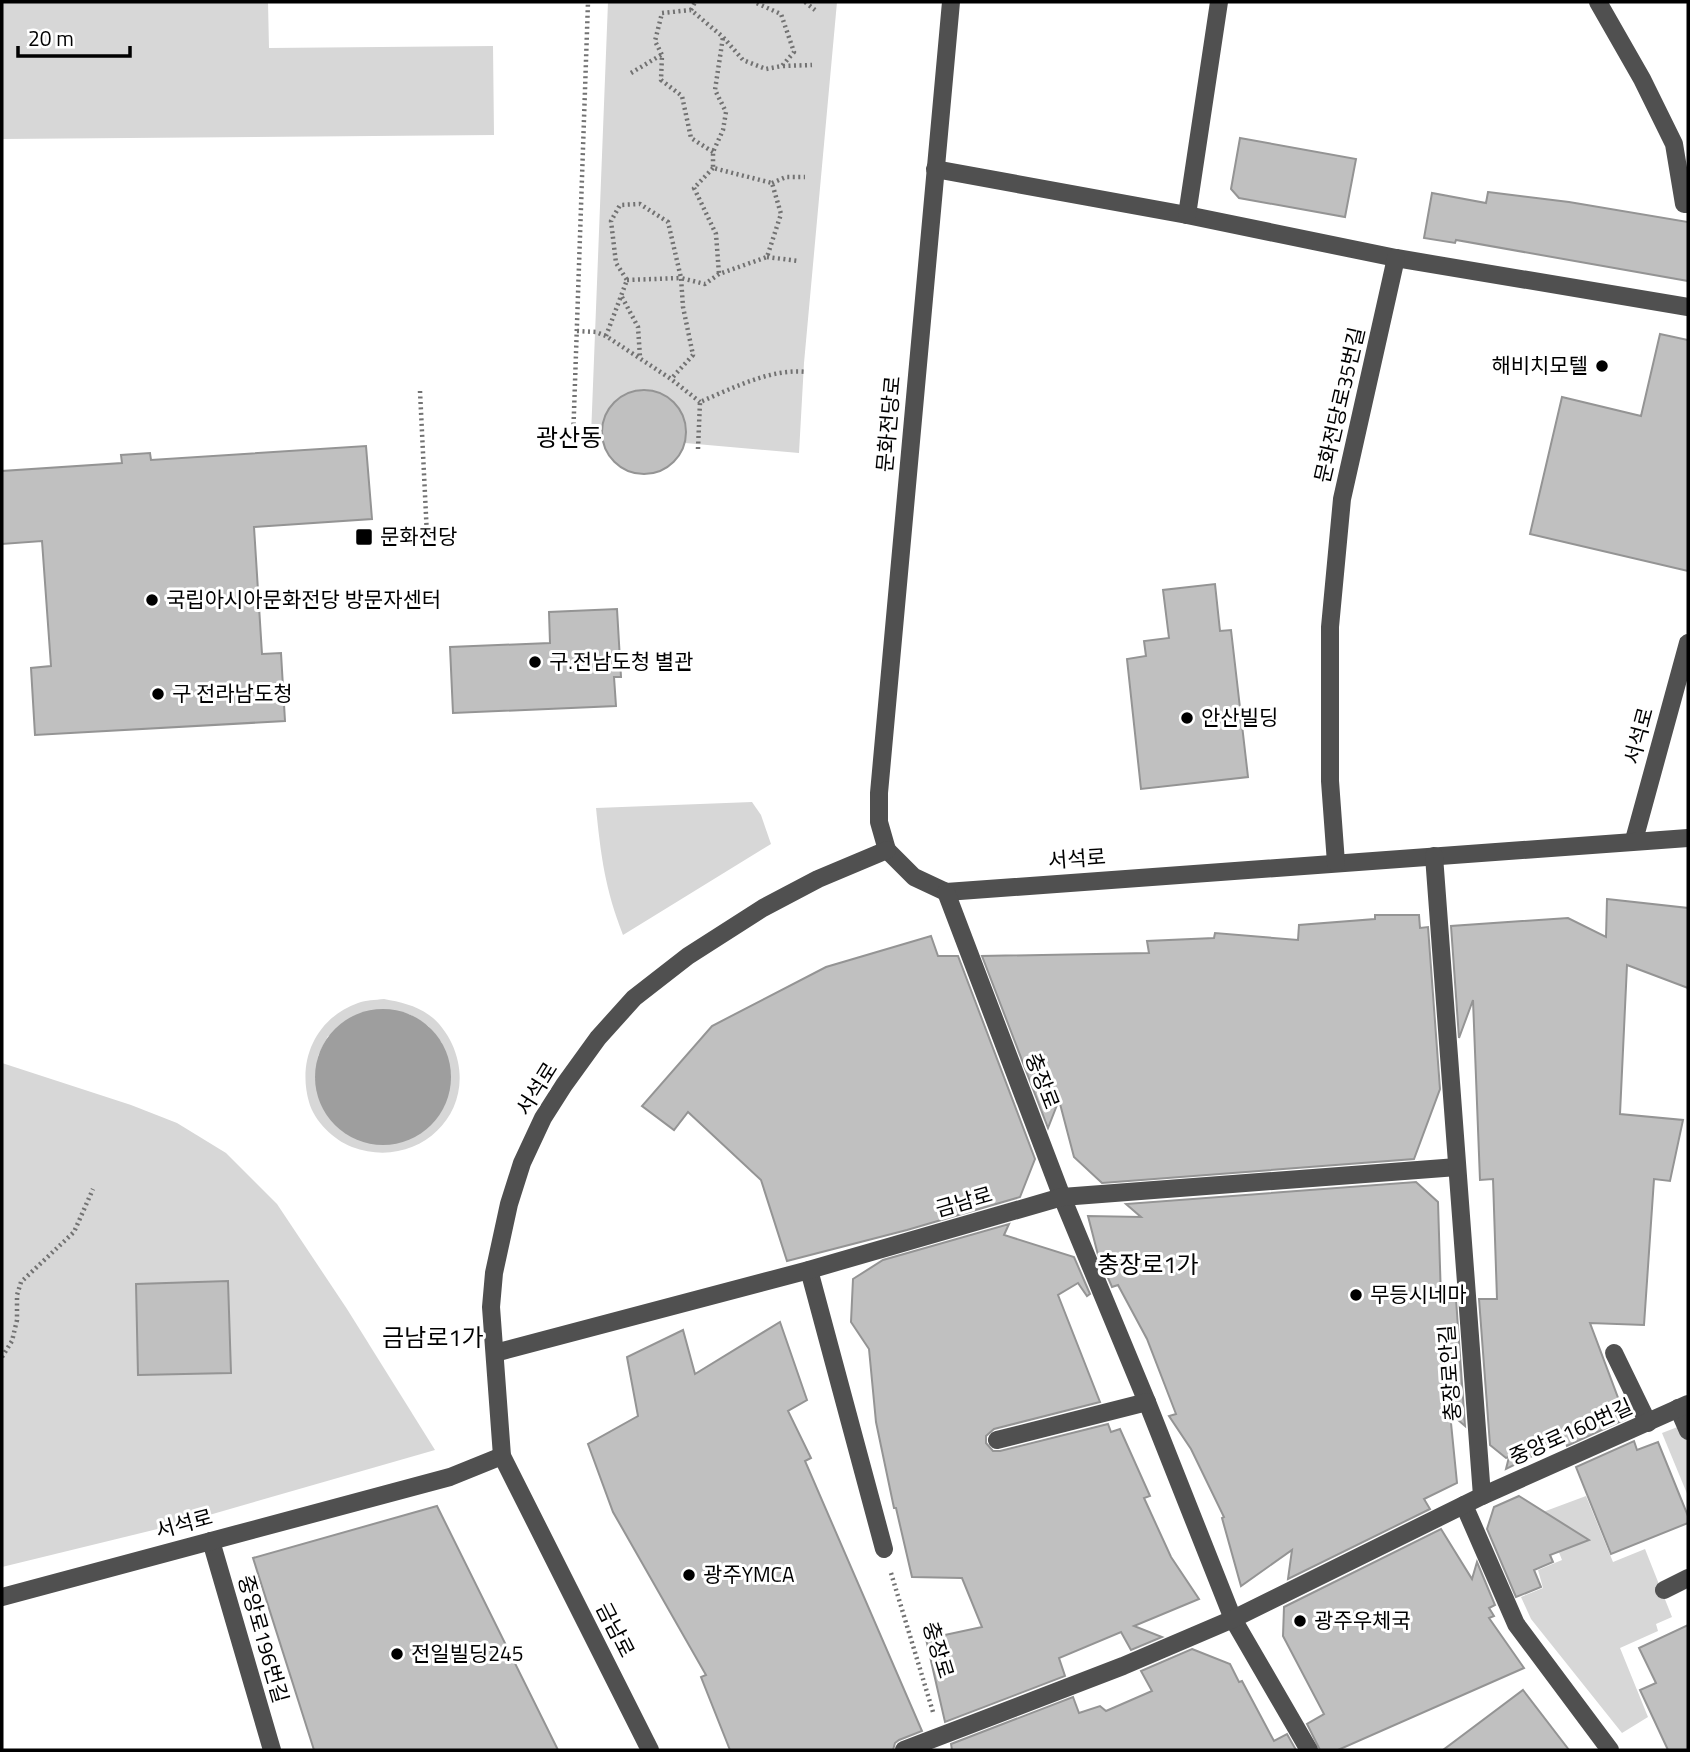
<svg xmlns="http://www.w3.org/2000/svg" width="1690" height="1752" font-family="'Titillium Web','Noto Sans KR',sans-serif">
	<style>
		.green { fill: #d7d7d7; fill-rule: evenodd }
		.water { fill: #9e9e9e }
		.building { fill: #c0c0c0; stroke: #949494; stroke-width: 2 }
		.lines { fill: none; stroke-linecap: round; stroke-linejoin: round }
		.path { stroke: #727272; stroke-width: 4.5; stroke-dasharray: 2 3.5; stroke-linecap: butt }
		.minor { stroke: #505050; stroke-width: 18 }
		.poi-dot { fill: #000; stroke: #fff; stroke-width: 2.5 }
		.labels { text-anchor: middle; stroke-width: 6; stroke-linejoin: round; paint-order: stroke }
		.poi-label { font-size: 21px; fill: #000; stroke: #fff; text-anchor: start }
		.street-label { font-size: 21px; fill: #000; stroke: #fff }
		.quarter-label { font-size: 24px; fill: #000; stroke: #fff }
	</style>
	<rect width="100%" height="100%" fill="#fff"/>
	<g class="green">
		<path d="M2,2H268L269,48L493,46L494,135L2,139Z"/>
		<path d="M608,2H837L804,363L799,453L685,443C691,374 602,372 601,437L591,436Z"/>
		<path d="M752,802L761,815L771,844L623,935C605,889 601,857 596,808Z"/>
		<path d="M384,999C400,1002 415,1005 429,1015C438,1021 447,1033 452,1044C482,1110 419,1172 352,1147C334,1140 314,1121 309,1102C297,1060 316,1018 358,1003C366,1000 375,1000 384,999ZM409,1014L428,1026L442,1043L315,1079L318,1056L328,1036Z"/>
		<path d="M2,1063L131,1105L177,1123L226,1153L277,1204L347,1309L435,1450L178,1524L2,1567Z"/>
		<path d="M1688,1423V1496L1662,1433Z"/>
		<path d="M1586,1496L1613,1562L1645,1549L1672,1617L1656,1624L1658,1631L1620,1648L1648,1717L1622,1733L1531,1619L1521,1597L1543,1588L1538,1570L1562,1560L1543,1512Z"/>
	</g>
	<circle class="water" cx="383" cy="1077" r="68"/>
	<g class="building">
		<path d="M1240,138L1356,159L1345,217L1239,198L1231,189Z"/>
		<path d="M1488,192L1569,202L1688,222V281L1456,240L1455,243L1424,238L1432,193L1486,203Z"/>
		<path d="M1660,334L1688,340V571L1530,534L1562,397L1641,416Z"/>
		<circle cx="644" cy="432" r="42"/>
		<path d="M366,446L372,519L254,527L262,654L281,653L285,721L35,735L31,668L51,666L42,541L2,544V471L122,463L121,455L150,453L151,460Z"/>
		<path d="M1215,584L1220,631L1231,630L1248,777L1141,789L1127,659L1146,656L1144,641L1169,638L1163,590Z"/>
		<path d="M617,609L621,677H614L616,706L453,713L450,647L550,643L549,612Z"/>
		<path d="M1607,899L1688,908V988L1627,965L1620,1114L1683,1120L1670,1181L1654,1179L1644,1325L1590,1323L1626,1419L1567,1446L1565,1440L1506,1469L1509,1457L1506,1458L1490,1445L1479,1299H1497L1493,1179L1480,1180L1473,1000L1459,1038L1451,926L1568,918L1606,937Z"/>
		<path d="M1375,915H1419L1420,928L1428,927L1440,1089L1414,1159L1102,1183L1074,1157L1059,1100L1048,1128L982,956L1149,953L1147,941L1214,938L1215,933L1298,940L1299,925L1375,919Z"/>
		<path d="M931,936L938,956H958L1035,1159L1020,1197L907,1230L787,1261L761,1180L688,1112L674,1130L642,1106L712,1026L826,967Z"/>
		<path d="M1416,1182L1438,1202L1441,1299H1456L1465,1426L1450,1413L1457,1483L1424,1499L1430,1509L1288,1579L1292,1550L1241,1586L1222,1518L1224,1517L1191,1449L1169,1416L1176,1414L1147,1339L1118,1285L1112,1287L1098,1255L1088,1216L1141,1217L1126,1204Z"/>
		<path d="M1009,1224L1004,1235L1074,1257L1090,1294L1087,1296L1078,1283L1058,1295L1100,1402L994,1429L986,1436V1443L993,1451H1000L1108,1424L1111,1432L1120,1429L1150,1496L1144,1498L1171,1557L1199,1599L1134,1626L1162,1637L1131,1650L1121,1632L1059,1658L1065,1676L945,1722L926,1639L982,1627L962,1578L912,1577L896,1508H894L876,1422L869,1349L851,1322L853,1279L883,1260Z"/>
		<path d="M228,1281L231,1373L138,1375L136,1284Z"/>
		<path d="M780,1322L807,1400L788,1411L811,1458L805,1461L922,1731L899,1740L895,1743L893,1750H730L701,1677L706,1675L613,1512L588,1444L638,1416L627,1357L683,1330L695,1374Z"/>
		<path d="M1634,1441L1637,1450L1658,1442L1688,1516V1523L1611,1554L1576,1467Z"/>
		<path d="M1519,1496L1589,1540L1550,1555L1553,1562L1534,1570L1541,1587L1516,1597L1487,1529L1494,1507Z"/>
		<path d="M437,1506L558,1750H314L253,1558Z"/>
		<path d="M1441,1529L1472,1579L1477,1562L1495,1605L1489,1608L1494,1616L1489,1618L1524,1668L1338,1750H1320L1307,1724L1324,1714L1283,1636L1284,1607Z"/>
		<path d="M1688,1625V1750H1668L1640,1690L1656,1683L1639,1648Z"/>
		<path d="M1192,1649L1230,1664L1239,1682L1242,1681L1274,1741L1287,1734L1296,1750H952L951,1744L1073,1697L1079,1713L1100,1706L1106,1711L1152,1691L1141,1671Z"/>
		<path d="M1523,1690L1569,1750H1443Z"/>
	</g>
	<g class="lines">
		<g class="path">
			<path d="M805,2L815,10"/>
			<path d="M691,10L695,2"/>
			<path d="M783,66L812,65"/>
			<path d="M631,73L661,55"/>
			<path d="M713,152L691,138L682,96L661,80L662,55L655,41L662,13L691,10L723,37L743,60L766,69L782,66L794,52L781,14L754,2"/>
			<path d="M713,168L694,188L716,234L719,274"/>
			<path d="M772,183L786,177H805"/>
			<path d="M767,257L799,261"/>
			<path d="M627,280L681,278L683,307L693,355L671,379"/>
			<path d="M622,297L638,327L640,357"/>
			<path d="M577,331L596,332L606,336L671,379L700,402"/>
			<path d="M606,336L627,280L616,263L611,221L620,205L640,204L668,222L681,278L705,284L719,274L767,257L781,214L772,183L713,168V152L723,130L726,112L715,90L723,37"/>
			<path d="M420,391L427,536"/>
			<path d="M573,441L588,2"/>
			<path d="M698,449L700,402C733,388 771,368 807,372"/>
			<path d="M2,1357L12,1341L17,1320V1295L21,1282L74,1232L93,1189"/>
			<path d="M891,1573L933,1712"/>
		</g>
		<g class="minor">
			<path d="M1598,2L1642,79L1674,144L1684,204H1688"/>
			<path d="M935,169L1187,215L1396,258L1688,307"/>
			<path d="M1187,215L1219,2"/>
			<path d="M1634,840L1688,643"/>
			<path d="M887,850L879,822V793L951,2"/>
			<path d="M887,850L914,877L946,892L1688,838"/>
			<path d="M1336,863L1330,781V627L1342,499L1396,258"/>
			<path d="M946,892L1062,1197L1147,1402L1233,1619L1309,1750"/>
			<path d="M809,1270L884,1549"/>
			<path d="M495,1353L809,1270L1062,1197L1457,1167"/>
			<path d="M1614,1353L1648,1423"/>
			<path d="M1678,1408L1688,1431"/>
			<path d="M997,1440L1147,1402"/>
			<path d="M1482,1496L1688,1404"/>
			<path d="M1464,1505L1516,1624L1610,1750"/>
			<path d="M211,1541L272,1750"/>
			<path d="M1664,1590L1688,1578"/>
			<path d="M2,1597L450,1477L502,1456"/>
			<path d="M650,1750L502,1456L491,1307L494,1273L509,1204L522,1163L543,1118L564,1085L598,1038L634,998L688,956L763,908L818,879L887,850"/>
			<path d="M904,1750L1123,1666L1233,1619L1482,1496L1434,856"/>
		</g>
	</g>
	<g class="poi-dot">
		<circle cx="1602" cy="366" r="7"/>
		<rect x="355" y="528" width="18" height="18" rx="3.5"/>
		<circle cx="152" cy="600" r="7"/>
		<circle cx="535" cy="662" r="7"/>
		<circle cx="158" cy="694" r="7"/>
		<circle cx="1187" cy="718" r="7"/>
		<circle cx="1356" cy="1295" r="7"/>
		<circle cx="689" cy="1575" r="7"/>
		<circle cx="1300" cy="1621" r="7"/>
		<circle cx="397" cy="1654" r="7"/>
	</g>
	<g class="labels">
		<g class="poi-label">
			<text x="1588" y="373" text-anchor="end">해비치모텔</text>
			<text x="380" y="544">문화전당</text>
			<text x="166" y="607">국립아시아문화전당 방문자센터</text>
			<text x="549" y="669">구.전남도청 별관</text>
			<text x="172" y="701">구 전라남도청</text>
			<text x="1201" y="725">안산빌딩</text>
			<text x="1370" y="1302">무등시네마</text>
			<text x="703" y="1582">광주YMCA</text>
			<text x="1314" y="1628">광주우체국</text>
			<text x="411" y="1661">전일빌딩245</text>
		</g>
		<g class="street-label">
			<text transform="translate(1340 405) rotate(-77)" y="7">문화전당로35번길</text>
			<text transform="translate(889 424) rotate(-85)" y="7">문화전당로</text>
			<text transform="translate(1639 736) rotate(-75)" y="7">서석로</text>
			<text transform="translate(1077 859) rotate(-4)" y="7">서석로</text>
			<text transform="translate(1042 1081) rotate(69)" y="7">충장로</text>
			<text transform="translate(537 1089) rotate(-58)" y="7">서석로</text>
			<text transform="translate(964 1202) rotate(-16)" y="7">금남로</text>
			<text transform="translate(1450 1373) rotate(-94)" y="7">충장로안길</text>
			<text transform="translate(1571 1432) rotate(-24)" y="7">중앙로160번길</text>
			<text transform="translate(184 1524) rotate(-15)" y="7">서석로</text>
			<text transform="translate(615 1630) rotate(63)" y="7">금남로</text>
			<text transform="translate(263 1639) rotate(74)" y="7">중앙로196번길</text>
			<text transform="translate(938 1650) rotate(73)" y="7">충장로</text>
		</g>
		<g class="quarter-label">
			<text x="569" y="446">광산동</text>
			<text x="1148" y="1273">충장로1가</text>
			<text x="433" y="1346">금남로1가</text>
		</g>
	</g>
	<rect width="1690" height="1752" fill="none" stroke="#000000" stroke-width="7"/>
	<path d="M18 46v10h112v-10" fill="none" stroke="#000000" stroke-width="3.5"/>
	<text x="28" y="46" font-size="21" fill="#000000" stroke="#ffffff" stroke-width="5" paint-order="stroke">20 m</text>
</svg>
